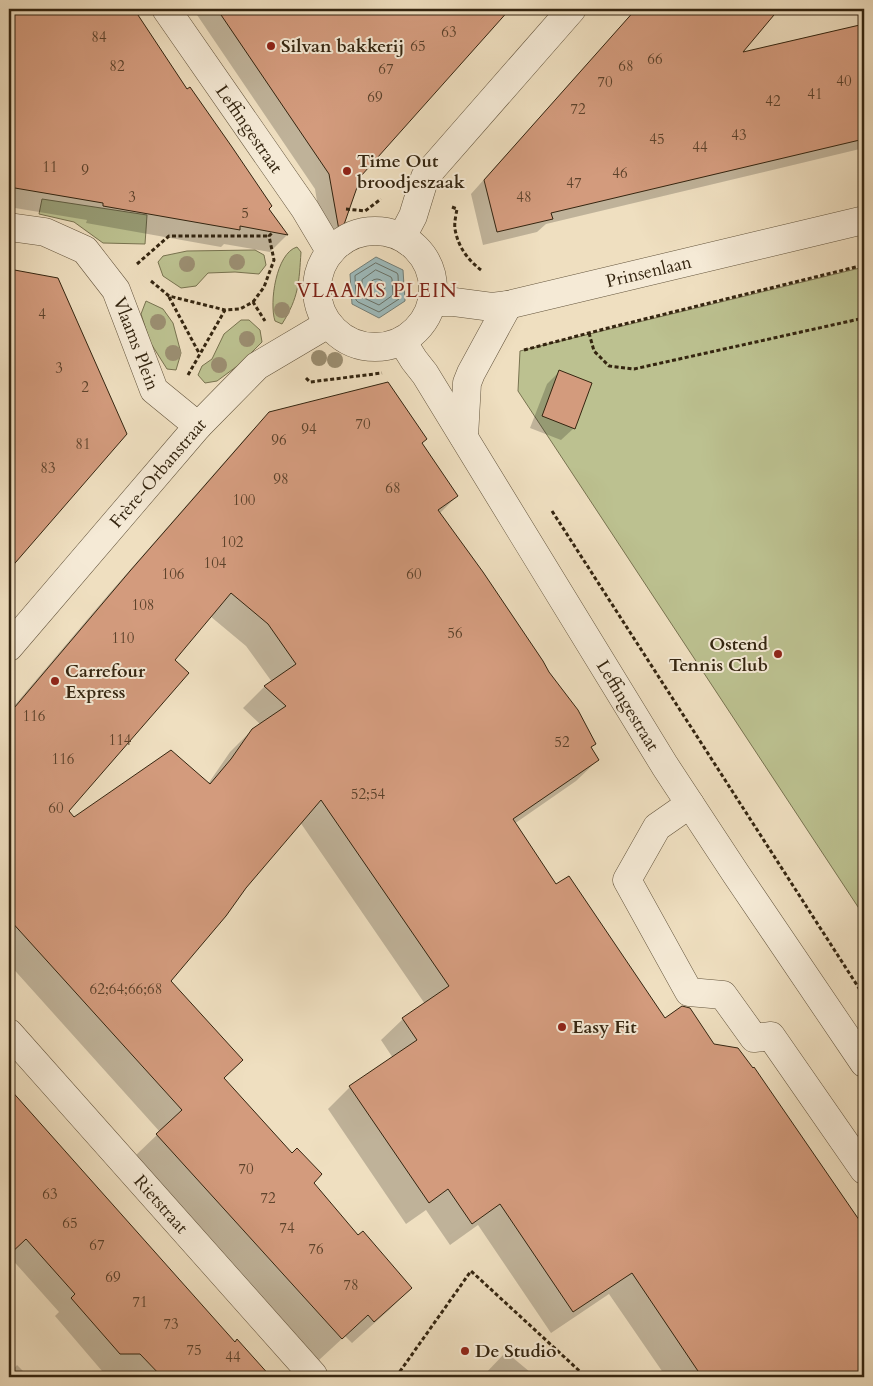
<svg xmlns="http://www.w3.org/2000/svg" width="873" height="1386" font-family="Cardo,serif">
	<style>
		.green { fill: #bcc190; stroke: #787350 }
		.water { fill: #9dbabb; stroke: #737e77 }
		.shadow { fill: #0003; fill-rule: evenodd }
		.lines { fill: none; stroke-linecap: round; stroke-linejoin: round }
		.shore { stroke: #687066; stroke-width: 1 }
		.building { fill: #d39b7d; stroke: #342510; fill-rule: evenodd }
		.minor-casing { stroke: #63543c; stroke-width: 29 }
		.path { stroke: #342510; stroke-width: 3; stroke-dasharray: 4 2.5; stroke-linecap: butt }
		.minor { stroke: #f5ead6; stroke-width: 28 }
		.tree { fill: #9b8e71 }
		.poi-dot { fill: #8f2418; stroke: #f5ead6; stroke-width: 2 }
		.labels { text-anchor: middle; stroke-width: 4; stroke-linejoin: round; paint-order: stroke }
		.number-label { font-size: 15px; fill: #5c422b }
		.poi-label { font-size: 18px; font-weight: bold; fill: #342510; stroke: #f5ead6; text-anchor: start }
		.street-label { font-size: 18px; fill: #342510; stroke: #f5ead6 }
		.quarter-label { font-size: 20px; letter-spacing: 1px; fill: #7a1f14; stroke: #f5ead6 }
	</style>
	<rect width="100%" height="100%" fill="#efdfc0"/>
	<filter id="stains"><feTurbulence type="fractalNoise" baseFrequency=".004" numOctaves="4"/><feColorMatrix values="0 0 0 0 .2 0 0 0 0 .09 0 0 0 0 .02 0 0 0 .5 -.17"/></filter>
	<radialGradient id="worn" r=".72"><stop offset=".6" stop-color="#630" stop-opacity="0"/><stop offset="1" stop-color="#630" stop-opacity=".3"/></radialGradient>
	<g class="green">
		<path d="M42,199L147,215L145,244L103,243L74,222L39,214Z"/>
		<path d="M297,247L301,252C299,282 299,297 282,324L275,321C269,303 276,253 297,247Z"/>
		<path d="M255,250L264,255L266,265L259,274L235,272L208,273L196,286L181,288L163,276L158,262L163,256L187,251Z"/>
		<path d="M864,267V916L518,391L520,351Z"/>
		<path d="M146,301L163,309L173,323L181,353L176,370L167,369L150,342L141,314Z"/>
		<path d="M241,320H249L260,330L262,342L240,364L217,381L205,383L198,375L202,366L212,359L224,334Z"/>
	</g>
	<path class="water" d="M376,257L403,270L405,301L379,318L352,304L350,274Z"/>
	<g class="shadow">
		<path d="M9,9H131L287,235L270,252L224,244L221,247L86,223L87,220L9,207Z"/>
		<path d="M193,9H508L360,175L339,235L325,249L315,189Z"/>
		<path d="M636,9H778L739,54L864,24V148L546,224L537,232L483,245L471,194Z"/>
		<path d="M9,271L57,279L125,433L9,568Z"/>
		<path d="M560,371L574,428L561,440L530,428L547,384Z"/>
		<path d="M270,413L421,444L457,496L439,514L598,760L576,781L514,824L556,886L664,1019L714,1045L752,1070L754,1068L864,1230V1377H666L609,1294L551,1333L478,1225L450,1245L426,1210L406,1224L328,1109L350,1087L393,1058L381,1040L403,1019L425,1004L300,822L170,981L223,1079L358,1237L411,1288L389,1310L352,1343L345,1336L319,1360L135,1156L160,1132L9,964V712L108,595L247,436ZM210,616L246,646L272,682L264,687L243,708L260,724L253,729L230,752L208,784L74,819L68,811L173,660Z"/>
		<path d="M9,1091L234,1343L265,1372L259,1377H153L157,1372L102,1371L55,1316L59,1312L9,1256Z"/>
		<path d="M506,1352L536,1377H482Z"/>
		<path d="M17,1365L29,1377H9V1374Z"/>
	</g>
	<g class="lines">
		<g class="shore">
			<path d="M376,263L397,273L398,275L399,299L379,312L358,302L356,300L355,276Z"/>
			<path d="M376,270L391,277L392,279L393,295L379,305L364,298L362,296V280Z"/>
			<circle cx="377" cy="287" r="8"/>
		</g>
	</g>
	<g class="building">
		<path d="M9,9H134L187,89L190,87L232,147L272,206L269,209L288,235L240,226V230L103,206V203L9,187Z"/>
		<path d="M217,9H510L361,176L340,236L329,174Z"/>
		<path d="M636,9H779L743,52L864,24V139L551,213L553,219L497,232L484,180Z"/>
		<path d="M9,269L58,278L127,434L9,570Z"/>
		<path d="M559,370L592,383L575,429L542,416Z"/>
		<path d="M388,382L427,439L422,443L458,496L438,510L483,572L543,661L549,672L578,710L596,744L591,747L599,760L513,819L556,884L569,876L665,1018L682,1006L690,1008L714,1044L738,1048L753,1068L754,1067L864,1227V1377H702L632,1273L573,1312L500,1204L472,1224L448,1189L429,1203L349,1086L417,1040L402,1018L449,986L321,800L246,888L226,916L171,981L243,1060L224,1078L292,1153L297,1148L322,1174L314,1183L358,1235L363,1231L412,1288L374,1322L368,1315L342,1339L156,1134L182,1110L9,919V714L130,571L269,412ZM231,593L268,624L296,664L264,686L286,706L252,729L231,759L210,784L171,750L74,817L69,811L189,673L175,660Z"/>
		<path d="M9,1088L235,1342L237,1339L271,1377H162L140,1354H120L71,1298L75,1294L26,1239L9,1255Z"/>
	</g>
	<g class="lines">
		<g class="minor-casing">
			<g id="minor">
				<path id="s1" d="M166,9L305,209L330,251"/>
				<path id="s2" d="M9,227L45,232L85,250L116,290L154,390L198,426"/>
				<circle cx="375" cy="289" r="58"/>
				<path d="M402,237L413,216L425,177L572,9"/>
				<path id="s3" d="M432,302H454L492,307L508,305L864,220"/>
				<path id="s4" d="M402,341L414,360L425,374L665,766L736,874L864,1063"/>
				<path d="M464,437L467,383L471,373L508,305"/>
				<path id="s5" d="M9,647L198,426L257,366L328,324"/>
				<path d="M690,804L657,827L627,880L689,992L723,995L754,1038L771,1036L864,1170"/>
				<path id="s6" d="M9,1033L313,1375L311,1377"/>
			</g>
		</g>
		<g class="path">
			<path d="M452,207L457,209C456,215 454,223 455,229C458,247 468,260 481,270"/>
			<path d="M346,209L365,211L381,199"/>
			<path d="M137,264L169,236H269"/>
			<path d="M151,281L169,296L225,310L240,309L253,302L265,321"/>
			<path d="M169,297L199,353"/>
			<path d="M253,302L264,287L274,260L269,236L273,232"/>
			<path d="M589,333L594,351L609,366L634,369L864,318"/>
			<path d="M524,350L604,329L864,265"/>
			<path d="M188,375L225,310"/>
			<path d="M306,378L310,382L382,373"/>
			<path d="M552,511L864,996"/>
			<path d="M396,1377L471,1271L586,1377"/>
		</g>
		<use href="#minor" class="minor"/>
	</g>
	<g class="tree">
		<circle cx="237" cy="262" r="8"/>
		<circle cx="187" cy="264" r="8"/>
		<circle cx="282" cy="310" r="8"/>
		<circle cx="158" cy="322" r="8"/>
		<circle cx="247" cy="339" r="8"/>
		<circle cx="173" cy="353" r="8"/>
		<circle cx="319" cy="358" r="8"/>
		<circle cx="335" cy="360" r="8"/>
		<circle cx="219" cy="365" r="8"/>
	</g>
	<g class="poi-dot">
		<circle cx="271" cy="46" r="5"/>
		<circle cx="347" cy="171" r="5"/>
		<circle cx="778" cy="654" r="5"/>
		<circle cx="55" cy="681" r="5"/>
		<circle cx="562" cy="1027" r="5"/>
		<circle cx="465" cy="1351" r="5"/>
	</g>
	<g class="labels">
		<g class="number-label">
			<text x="449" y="37">63</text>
			<text x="99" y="42">84</text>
			<text x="418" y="51">65</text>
			<text x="655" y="64">66</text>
			<text x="117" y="71">82</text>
			<text x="626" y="71">68</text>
			<text x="386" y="74">67</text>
			<text x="844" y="86">40</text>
			<text x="605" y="87">70</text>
			<text x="815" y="99">41</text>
			<text x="375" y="102">69</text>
			<text x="773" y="106">42</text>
			<text x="578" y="114">72</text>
			<text x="739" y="140">43</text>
			<text x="657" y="144">45</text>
			<text x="700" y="152">44</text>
			<text x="50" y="172">11</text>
			<text x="85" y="175">9</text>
			<text x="620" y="178">46</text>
			<text x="574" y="188">47</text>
			<text x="132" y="202">3</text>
			<text x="524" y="202">48</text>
			<text x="245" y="218">5</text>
			<text x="42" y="319">4</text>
			<text x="59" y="373">3</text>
			<text x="85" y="392">2</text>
			<text x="363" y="429">70</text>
			<text x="309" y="434">94</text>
			<text x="279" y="445">96</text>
			<text x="83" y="449">81</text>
			<text x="48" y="473">83</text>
			<text x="281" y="484">98</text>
			<text x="393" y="493">68</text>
			<text x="244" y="505">100</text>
			<text x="232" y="547">102</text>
			<text x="215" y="568">104</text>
			<text x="173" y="579">106</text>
			<text x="414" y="579">60</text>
			<text x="143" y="610">108</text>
			<text x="455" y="638">56</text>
			<text x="123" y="643">110</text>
			<text x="34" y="721">116</text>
			<text x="120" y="745">114</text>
			<text x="562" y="747">52</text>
			<text x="63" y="764">116</text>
			<text x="368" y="799">52;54</text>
			<text x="56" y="813">60</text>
			<text x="126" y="994">62;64;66;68</text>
			<text x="246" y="1174">70</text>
			<text x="50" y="1199">63</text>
			<text x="268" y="1203">72</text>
			<text x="70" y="1228">65</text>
			<text x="287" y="1233">74</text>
			<text x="97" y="1250">67</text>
			<text x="316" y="1254">76</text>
			<text x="113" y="1282">69</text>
			<text x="351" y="1290">78</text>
			<text x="140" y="1307">71</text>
			<text x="171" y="1329">73</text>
			<text x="194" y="1355">75</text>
			<text x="233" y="1362">44</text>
		</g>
		<g class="poi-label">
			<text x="281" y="52">Silvan bakkerij</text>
			<text x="357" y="167">Time Out<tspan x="357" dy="21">broodjeszaak</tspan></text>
			<text x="768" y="650" text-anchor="end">Ostend<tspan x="768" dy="21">Tennis Club</tspan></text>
			<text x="65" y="677">Carrefour<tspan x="65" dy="21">Express</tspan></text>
			<text x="572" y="1033">Easy Fit</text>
			<text x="475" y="1357">De Studio</text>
		</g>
		<g class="street-label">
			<text dy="6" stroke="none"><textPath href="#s1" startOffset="146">Leffingestraat</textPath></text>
			<text dy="6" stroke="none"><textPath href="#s3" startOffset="221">Prinsenlaan</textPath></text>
			<text dy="6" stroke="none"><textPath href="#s2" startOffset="188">Vlaams Plein</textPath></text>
			<text dy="6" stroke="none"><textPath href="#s5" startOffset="229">Frère-Orbanstraat</textPath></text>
			<text dy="6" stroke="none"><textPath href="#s4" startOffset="429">Leffingestraat</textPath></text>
			<text dy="6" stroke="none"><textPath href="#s6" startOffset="229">Rietstraat</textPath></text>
		</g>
		<g class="quarter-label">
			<text x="377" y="297">VLAAMS PLEIN</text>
		</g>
	</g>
	<rect width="873" height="1386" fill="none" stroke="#efdfc0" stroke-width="30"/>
	<rect x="10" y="10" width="853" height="1366" fill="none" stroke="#342510" stroke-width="2.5"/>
	<rect x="15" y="15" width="843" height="1356" fill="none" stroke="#342510"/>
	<rect width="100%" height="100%" filter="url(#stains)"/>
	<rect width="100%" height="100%" fill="url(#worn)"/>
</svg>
